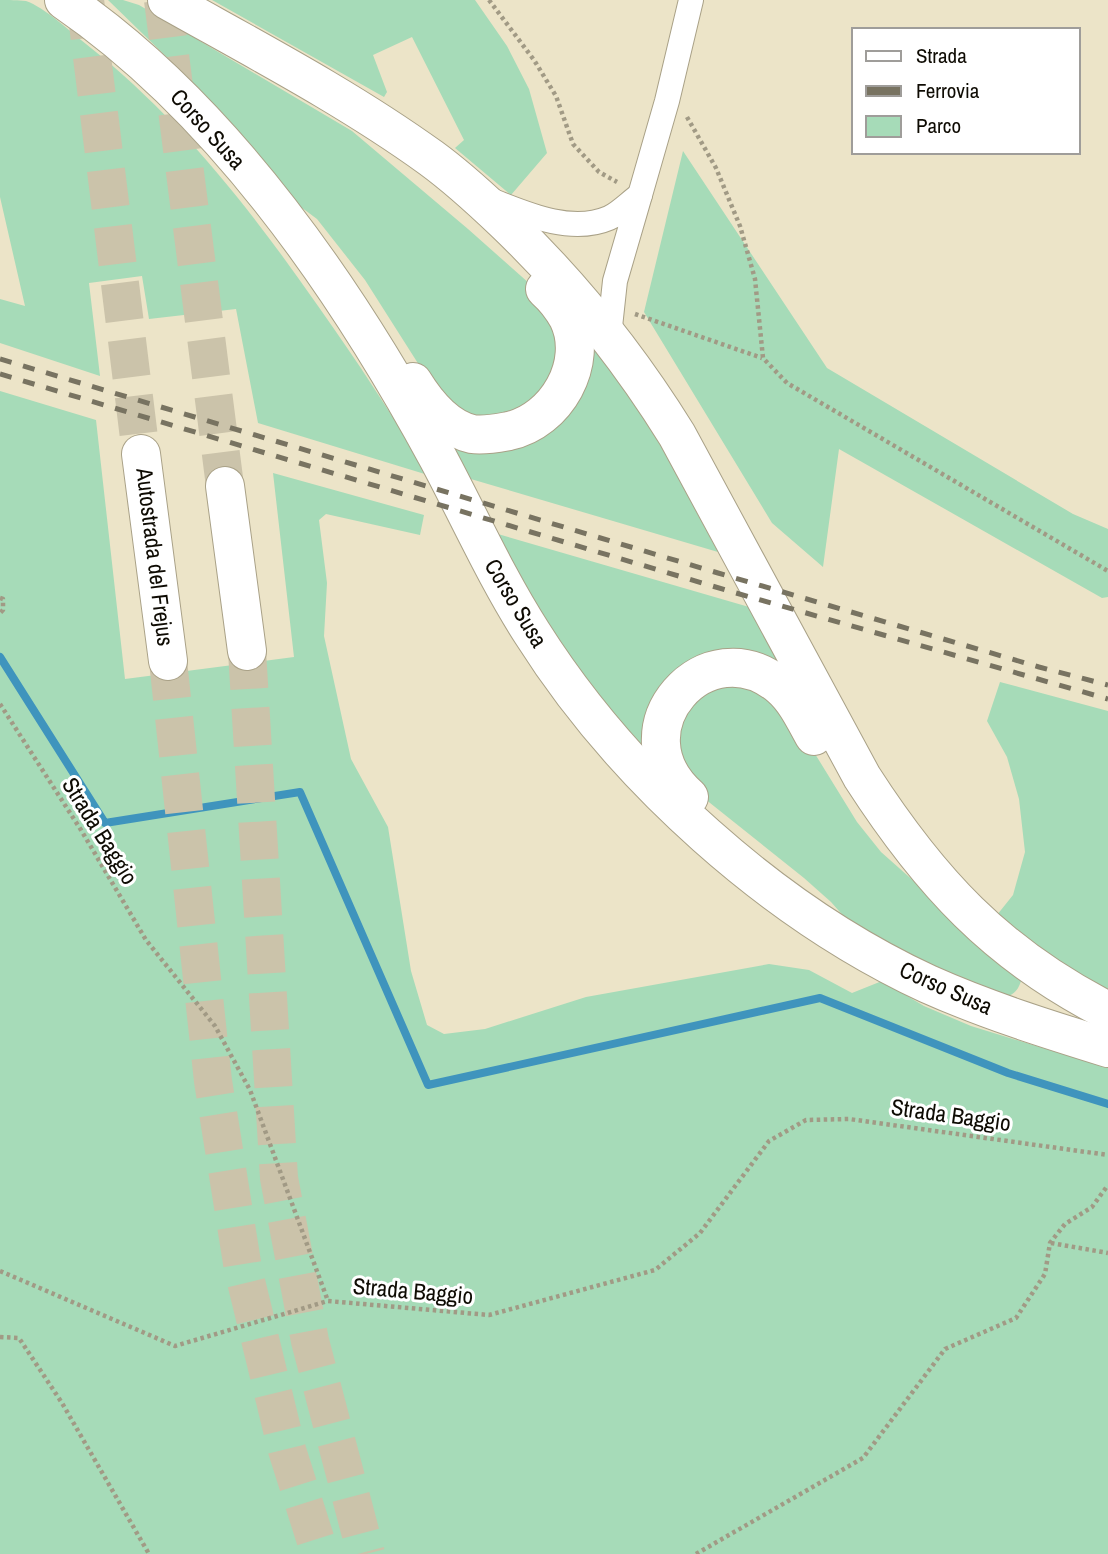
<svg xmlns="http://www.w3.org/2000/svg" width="1108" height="1554" font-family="'Archivo Narrow',sans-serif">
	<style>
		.green { fill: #a6dbb8 }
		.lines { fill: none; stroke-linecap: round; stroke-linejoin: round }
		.stream { stroke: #3f94bd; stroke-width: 8 }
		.motorway-tunnel { stroke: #cbc3aa; stroke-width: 38; stroke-dasharray: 38 19; stroke-linecap: butt }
		.minor-casing { stroke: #a9a187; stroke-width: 26 }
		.primary-casing { stroke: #a9a187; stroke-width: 40 }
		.motorway-casing { stroke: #a9a187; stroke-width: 40 }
		.path { stroke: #a19a85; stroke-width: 4.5; stroke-dasharray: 3.5 3.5; stroke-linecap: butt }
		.minor { stroke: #fff; stroke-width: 24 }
		.primary { stroke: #fff; stroke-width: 38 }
		.motorway { stroke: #fff; stroke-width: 38 }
		.rail { stroke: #787361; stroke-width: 5; stroke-dasharray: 12 12; stroke-linecap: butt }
		.labels { text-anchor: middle; stroke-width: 6; stroke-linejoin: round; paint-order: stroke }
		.street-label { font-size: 23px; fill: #0e0b03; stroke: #fff }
	</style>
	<rect width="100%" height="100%" fill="#ece4c8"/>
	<g class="green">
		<path d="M0,0C8,0 19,0 26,1C44,7 71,32 86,44C179,117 251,210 318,306C357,361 394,417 428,475L258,423L236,309L149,319L142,276L89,283L100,376L0,343V299L25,306L0,197Z"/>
		<path d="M108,0H123L139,5L352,131L468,229L530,284L555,319L560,371L523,411L494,418L466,413L440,398L365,280L317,219L286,196L239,135L182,72Z"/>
		<path d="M212,0H475L507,46L529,89L547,153L511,195L455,148L464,140L412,37L373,55L387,92L384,97Z"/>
		<path d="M683,151L827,368L1073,514L1108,529V597L1102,598L839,449L823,567L772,523L644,312Z"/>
		<path d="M584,330L621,381L665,453L718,552L464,477L436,424L507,441Z"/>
		<path d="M0,391L96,420L125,679L294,657L273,473L424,515L420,535L326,514L319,520L327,583L324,636L351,759L388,827L411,971L427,1025L444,1034L485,1029L586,997L769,964L809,970L852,993L882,981L924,1006L971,1026L1108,1068V1554H0Z"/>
		<path d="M491,532L749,607L785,675L727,652L654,766L555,643Z"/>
		<path d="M755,680L796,723L857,822L881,852L1022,977C1019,990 1015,994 1003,999L920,962L847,920L831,902L804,878L690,787L673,723L696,688Z"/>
		<path d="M1000,682L1108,711V991C1068,970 1032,943 997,915L1013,895L1025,852L1019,799L1007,757L987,721Z"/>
	</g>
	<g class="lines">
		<path class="stream" d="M0,657L105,823L300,792L428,1085L820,998L1008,1073L1108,1104"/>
		<g class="motorway-tunnel">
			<path d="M85,0L141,454"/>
			<path d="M163,0L225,486"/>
			<path d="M247,651L279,1178L310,1341L366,1554"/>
			<path d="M168,661L213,1081L243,1269L287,1450L320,1554"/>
		</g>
		<g class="minor-casing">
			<g id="minor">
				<path d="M640,195L667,101L691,0"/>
				<path d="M493,201C528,215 572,234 609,218C620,213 630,202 640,195L615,281L609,336"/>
			</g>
		</g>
		<g class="primary-casing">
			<g id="primary">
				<path d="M64,0C223,109 347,290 438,458C469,516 496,577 532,633C623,777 773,912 928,984C986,1010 1047,1029 1108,1048"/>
				<path d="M167,0C256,50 348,98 431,158C457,177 481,199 504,221C571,285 628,356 677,435L862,777C929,881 997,955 1108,1011"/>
				<path d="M413,382C426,403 446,428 472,434C484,436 498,433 509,431C556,421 590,363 568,318C562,307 554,297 545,289"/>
				<path d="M689,797C613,730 707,624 781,687C796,700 805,720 814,736"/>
			</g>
		</g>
		<g class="motorway-casing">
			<g id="motorway">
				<path d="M141,454L168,661"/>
				<path d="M225,486L247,651"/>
			</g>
		</g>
		<g class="path">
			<path d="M489,0L534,60L556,96L573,144L599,172L617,182"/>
			<path d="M687,117L716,168L740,226L755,279L763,358L787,383L1108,571"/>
			<path d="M635,314L762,358"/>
			<path d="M0,598L3,599V610L0,613"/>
			<path d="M0,704L81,830L146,940L215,1026L250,1090L328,1301"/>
			<path d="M1051,1243L1108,1253"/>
			<path d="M0,1271L175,1346L328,1301L489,1315L655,1270L700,1233L769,1141L806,1120L849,1119L1108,1155"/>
			<path d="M0,1337L19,1338L62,1403L149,1554"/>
			<path d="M696,1554L863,1458L945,1349L1016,1318L1045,1274L1050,1243L1065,1224L1092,1207L1108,1185"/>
		</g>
		<use href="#minor" class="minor"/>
		<use href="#primary" class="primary"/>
		<use href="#motorway" class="motorway"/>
		<g class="rail">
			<path d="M0,359L718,573L1039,667L1108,685"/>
			<path d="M0,374L729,591L1108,699"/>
		</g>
	</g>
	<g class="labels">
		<g class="street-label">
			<text transform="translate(208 129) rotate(48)" y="8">Corso Susa</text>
			<text transform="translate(155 557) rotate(83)" y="8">Autostrada del Frejus</text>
			<text transform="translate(516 603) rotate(59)" y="8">Corso Susa</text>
			<text transform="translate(100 831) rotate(58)" y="8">Strada Baggio</text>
			<text transform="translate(946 988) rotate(24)" y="8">Corso Susa</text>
			<text transform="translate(951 1115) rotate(8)" y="8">Strada Baggio</text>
			<text transform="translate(413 1291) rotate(5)" y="8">Strada Baggio</text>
		</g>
	</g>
	<rect x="852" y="28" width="228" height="126" fill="#ffffff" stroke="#9f9d9a" stroke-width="2"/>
	<rect x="866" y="51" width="35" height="10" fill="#ffffff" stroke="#9f9d9a" stroke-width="2"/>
	<text x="916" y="63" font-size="21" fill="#0e0b03">Strada</text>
	<rect x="866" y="86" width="35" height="10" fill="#787361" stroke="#9f9d9a" stroke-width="2"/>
	<text x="916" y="98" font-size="21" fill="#0e0b03">Ferrovia</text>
	<rect x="866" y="116" width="35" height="21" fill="#a6dbb8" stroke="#9f9d9a" stroke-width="2"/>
	<text x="916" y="133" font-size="21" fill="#0e0b03">Parco</text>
</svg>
